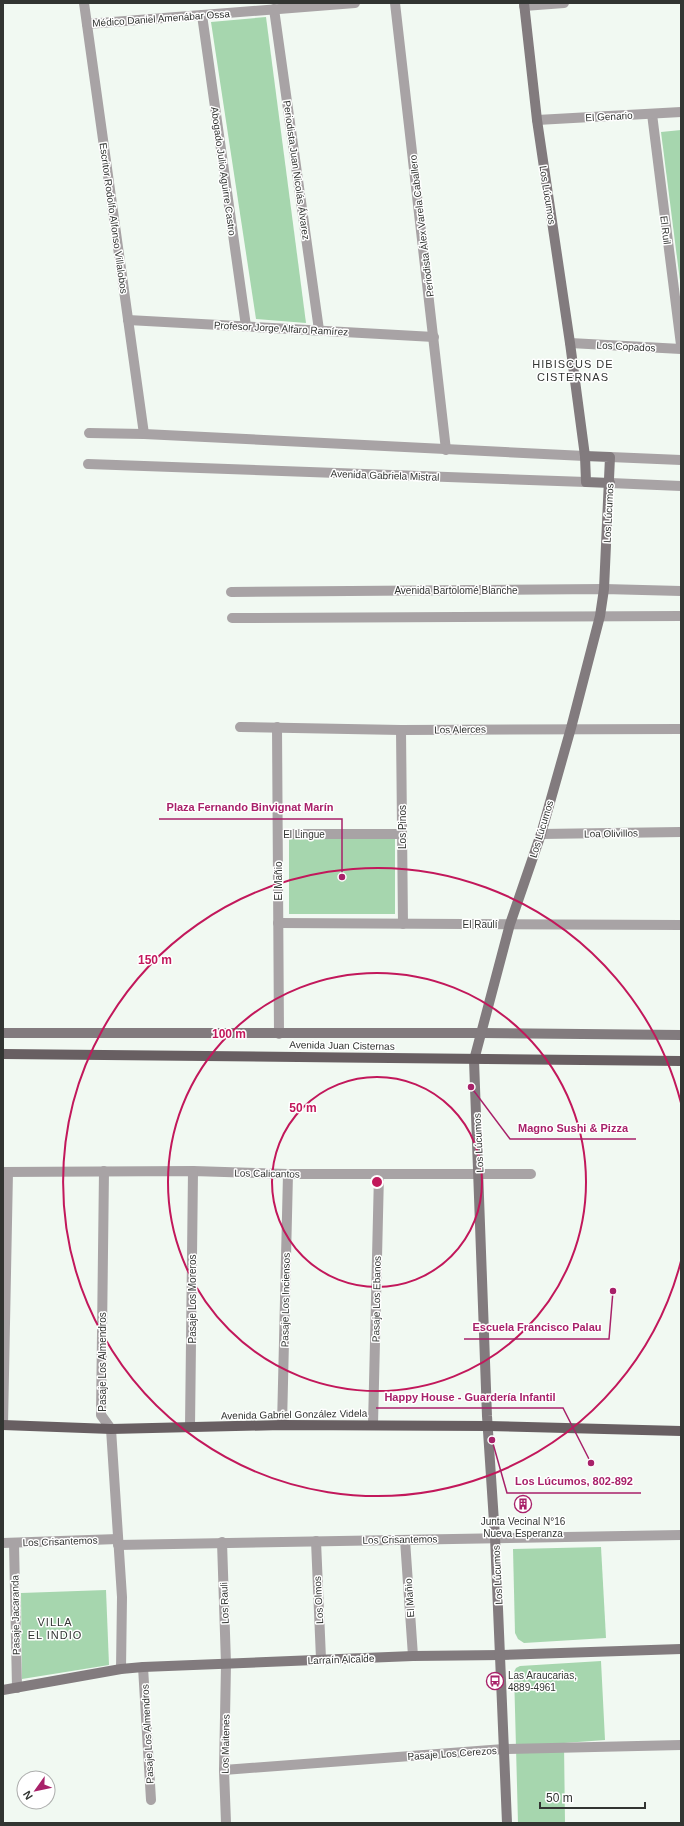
<svg xmlns="http://www.w3.org/2000/svg" width="684" height="1826" font-family="Helvetica,sans-serif">
	<style>
		.green { fill: #a6d6ae }
		.lines { fill: none; stroke-linecap: round; stroke-linejoin: round }
		.street { stroke: #a8a3a5; stroke-width: 10 }
		.secondary { stroke: #827b7e; stroke-width: 10 }
		.primary { stroke: #685f62; stroke-width: 10 }
		.ring { fill: none; stroke: #c2185b; stroke-width: 2 }
		.labels { text-anchor: middle; stroke-width: 3; stroke-linejoin: round; paint-order: stroke }
		.street-label { font-size: 10px; fill: #323532; stroke: #fff }
		.poi-label { font-size: 10px; fill: #323532; stroke: #fff }
		.neighbourhood-label { font-size: 11px; letter-spacing: 1px; fill: #323532; stroke: #fff }
		.centre { fill: #c2185b; stroke: #fff; stroke-width: 2 }
		.ring-label { font-size: 12px; text-anchor: middle; font-weight: bold; fill: #c2185b; stroke: #fff; stroke-width: 3; stroke-linejoin: round; paint-order: stroke }
		.leader { fill: none; stroke: #a82169; stroke-width: 1.5 }
		.callout-dot { fill: #a82169; stroke: #fff; stroke-width: 1.5 }
		.callout-label { font-size: 11px; text-anchor: middle; font-weight: bold; fill: #a82169; stroke: #fff; stroke-width: 3; stroke-linejoin: round; paint-order: stroke }
	</style>
	<rect width="100%" height="100%" fill="#f1f9f2"/>
	<g class="green">
		<path d="M266,17L306,323L256,319L211,22Z"/>
		<path d="M681,130V289L661,132Z"/>
		<rect x="289" y="839" width="106" height="75"/>
		<path d="M601,1547L606,1638L524,1643L518,1639L515,1633L513,1549Z"/>
		<path d="M106,1590L109,1665L22,1679L21,1593Z"/>
		<path d="M601,1661L605,1740L564,1743L565,1823H518L514,1672L516,1668L520,1666Z"/>
	</g>
	<g class="lines">
		<g class="street">
			<path d="M84,3L144,434"/>
			<path d="M395,3L446,450"/>
			<path d="M524,6L564,3"/>
			<path d="M274,9L319,330"/>
			<path d="M202,15L246,326"/>
			<path d="M87,24L355,3"/>
			<path d="M652,114L681,345"/>
			<path d="M537,120L681,112"/>
			<path d="M128,320L434,337"/>
			<path d="M570,343L681,349"/>
			<path d="M89,433L144,434L585,456"/>
			<path d="M610,457L681,460"/>
			<path d="M88,464L586,482"/>
			<path d="M610,483L681,486"/>
			<path d="M231,592L604,589L681,591"/>
			<path d="M232,618L681,616"/>
			<path d="M240,727L401,730L681,729"/>
			<path d="M277,727L279,1034"/>
			<path d="M401,730L403,924"/>
			<path d="M278,834H402"/>
			<path d="M541,834L681,832"/>
			<path d="M278,923L681,925"/>
			<path d="M104,1171L101,1415L111,1429L122,1597L121,1669"/>
			<path d="M3,1172L193,1171L288,1174H531"/>
			<path d="M3,1425L8,1172"/>
			<path d="M282,1425L288,1174"/>
			<path d="M373,1425L379,1174"/>
			<path d="M190,1427L193,1171"/>
			<path d="M405,1540L413,1656"/>
			<path d="M316,1541L321,1659"/>
			<path d="M222,1542L226,1664L224,1770L226,1823"/>
			<path d="M3,1543L118,1539"/>
			<path d="M14,1543L17,1688"/>
			<path d="M118,1545L681,1535"/>
			<path d="M143,1667L151,1800"/>
			<path d="M224,1770L504,1749L681,1745"/>
		</g>
		<g class="secondary">
			<path d="M524,3L537,120L570,343L585,456L586,482L610,483"/>
			<path d="M3,1033H482L681,1035"/>
			<path d="M3,1690L121,1669L143,1667L413,1656L501,1655L681,1649"/>
			<path d="M507,1823L495,1537L487,1416L474,1060L510,924L541,834L571,728L600,616L604,589L610,457L585,456"/>
		</g>
		<g class="primary">
			<path d="M3,1054C229,1055 455,1060 681,1061"/>
			<path d="M3,1425L111,1429L282,1425L488,1426L681,1431"/>
		</g>
	</g>
	<g class="ring">
		<circle cx="377" cy="1182" r="105"/>
		<circle cx="377" cy="1182" r="209"/>
		<path d="M681 1261A314 314 0 1 1 681 1103"/>
	</g>
	<defs>
		<g id="building-ring" transform="scale(0.9)"><circle r="9.5" fill="#fff" stroke="#a82169" stroke-width="1.5"/><path d="M-4-6H4V6H1V3H-1V6H-4ZM-2.5-4.3h1.7v1.8h-1.7ZM.8-4.3h1.7v1.8H.8ZM-2.5-1h1.7V.8h-1.7ZM.8-1h1.7V.8H.8Z" fill="#a82169"/></g>
		<g id="bus-ring" transform="scale(0.9)"><circle r="9.5" fill="#fff" stroke="#a82169" stroke-width="1.5"/><path d="M-5-6H5V4H4V6H2V4H-2V6H-4V4H-5ZM-3.5-4V0h7V-4ZM-3.5 1.2v1.5H-2V1.2ZM2 1.2v1.5H3.5V1.2Z" fill="#a82169"/></g>
	</defs>
	<g fill-rule="evenodd">
		<use href="#building-ring" x="523" y="1504"/>
		<use href="#bus-ring" x="495" y="1681"/>
	</g>
	<g class="labels">
		<g class="street-label">
			<text transform="translate(161 18) rotate(-4)" y="4">Médico Daniel Amenábar Ossa</text>
			<text transform="translate(609 116) rotate(-3)" y="4">El Genario</text>
			<text transform="translate(297 170) rotate(82)" y="4">Periodista Juan Nicolás Álvarez</text>
			<text transform="translate(224 171) rotate(82)" y="4">Abogado Julio Aguirre Castro</text>
			<text transform="translate(548 195) rotate(81)" y="4">Los Lúcumos</text>
			<text transform="translate(114 218) rotate(82)" y="4">Escritor Rodolfo Alfonso Villalobos</text>
			<text transform="translate(421 226) rotate(-97)" y="4">Periodista Álex Varela Caballero</text>
			<text transform="translate(666 230) rotate(83)" y="4">El Ruil</text>
			<text transform="translate(281 328) rotate(3)" y="4">Profesor Jorge Alfaro Ramírez</text>
			<text transform="translate(626 346) rotate(3)" y="4">Los Copados</text>
			<text transform="translate(385 475) rotate(2)" y="4">Avenida Gabriela Mistral</text>
			<text transform="translate(608 513) rotate(-87)" y="4">Los Lúcumos</text>
			<text x="456" y="594">Avenida Bartolomé Blanche</text>
			<text transform="translate(460 729) rotate(-1)" y="4">Los Alerces</text>
			<text transform="translate(402 827) rotate(-90)" y="4">Los Pinos</text>
			<text transform="translate(541 829) rotate(-73)" y="4">Los Lúcumos</text>
			<text transform="translate(611 833) rotate(-1)" y="4">Loa Olivillos</text>
			<text x="304" y="838">El Lingue</text>
			<text transform="translate(278 881) rotate(-90)" y="4">El Mañio</text>
			<text x="480" y="928">El Raulí</text>
			<text transform="translate(342 1045) rotate(1)" y="4">Avenida Juan Cisternas</text>
			<text transform="translate(478 1143) rotate(-93)" y="4">Los Lúcumos</text>
			<text transform="translate(267 1173) rotate(1)" y="4">Los Calicantos</text>
			<text transform="translate(192 1299) rotate(-90)" y="4">Pasaje Los Moreros</text>
			<text transform="translate(376 1299) rotate(-89)" y="4">Pasaje Los Ebanos</text>
			<text transform="translate(285 1300) rotate(-89)" y="4">Pasaje Los Inciensos</text>
			<text transform="translate(102 1362) rotate(-90)" y="4">Pasaje Los Almendros</text>
			<text transform="translate(294 1414) rotate(-1)" y="4">Avenida Gabriel González Videla</text>
			<text transform="translate(400 1539) rotate(-1)" y="4">Los Crisantemos</text>
			<text transform="translate(60 1541) rotate(-2)" y="4">Los Crisantemos</text>
			<text transform="translate(497 1575) rotate(-93)" y="4">Los Lúcumos</text>
			<text transform="translate(409 1598) rotate(-94)" y="4">El Mañio</text>
			<text transform="translate(318 1600) rotate(-93)" y="4">Los Olmos</text>
			<text transform="translate(224 1603) rotate(-92)" y="4">Los Rauli</text>
			<text transform="translate(15 1615) rotate(-91)" y="4">Pasaje Jacaranda</text>
			<text transform="translate(341 1659) rotate(-2)" y="4">Larraín Alcalde</text>
			<text transform="translate(147 1734) rotate(-93)" y="4">Pasaje Los Almendros</text>
			<text transform="translate(225 1744) rotate(-89)" y="4">Los Maitenes</text>
			<text transform="translate(452 1753) rotate(-4)" y="4">Pasaje Los Cerezos</text>
		</g>
		<g class="poi-label">
			<text x="523" y="1525">Junta Vecinal N°16<tspan x="523" dy="12">Nueva Esperanza</tspan></text>
			<text x="508" y="1679" text-anchor="start">Las Araucarias,<tspan x="508" dy="12">4889-4961</tspan></text>
		</g>
		<g class="neighbourhood-label">
			<text x="573" y="368">HIBISCUS DE<tspan x="573" dy="13">CISTERNAS</tspan></text>
			<text x="55" y="1626">VILLA<tspan x="55" dy="13">EL INDIO</tspan></text>
		</g>
	</g>
	<circle cx="377" cy="1182" r="6" class="centre"/>
	<g class="ring-label">
		<text x="155" y="964">150 m</text>
		<text x="229" y="1038">100 m</text>
		<text x="303" y="1112">50 m</text>
	</g>
	<path class="leader" d="M342 877L342 819H159M471 1087L510 1139H636M613 1291L609 1339H464M591 1463L563 1408H376M492 1440L507 1493H641"/>
	<g class="callout-dot">
		<circle cx="342" cy="877" r="4"/>
		<circle cx="471" cy="1087" r="4"/>
		<circle cx="613" cy="1291" r="4"/>
		<circle cx="591" cy="1463" r="4"/>
		<circle cx="492" cy="1440" r="4"/>
	</g>
	<g class="callout-label">
		<text x="250" y="811">Plaza Fernando Binvignat Marín</text>
		<text x="573" y="1132">Magno Sushi &amp; Pizza</text>
		<text x="537" y="1331">Escuela Francisco Palau</text>
		<text x="470" y="1401">Happy House - Guardería Infantil</text>
		<text x="574" y="1485">Los Lúcumos, 802-892</text>
	</g>
	<rect width="684" height="1826" fill="none" stroke="#323532" stroke-width="8"/>
	<g transform="translate(36 1790) rotate(237)"><circle r="19" fill="#ffffff" stroke="#adaead"/>
	<path d="M0-3L7 15L0 10L-7 15Z" fill="#a82169"/>
	<text y="-6" font-size="11" font-weight="bold" text-anchor="middle" fill="#323532">N</text>
	</g>
	<path d="M540 1802v6h105v-6" fill="none" stroke="#323532" stroke-width="2"/>
	<text x="546" y="1802" font-size="12" fill="#323532" stroke="#ffffff" stroke-width="3" paint-order="stroke">50 m</text>
</svg>
